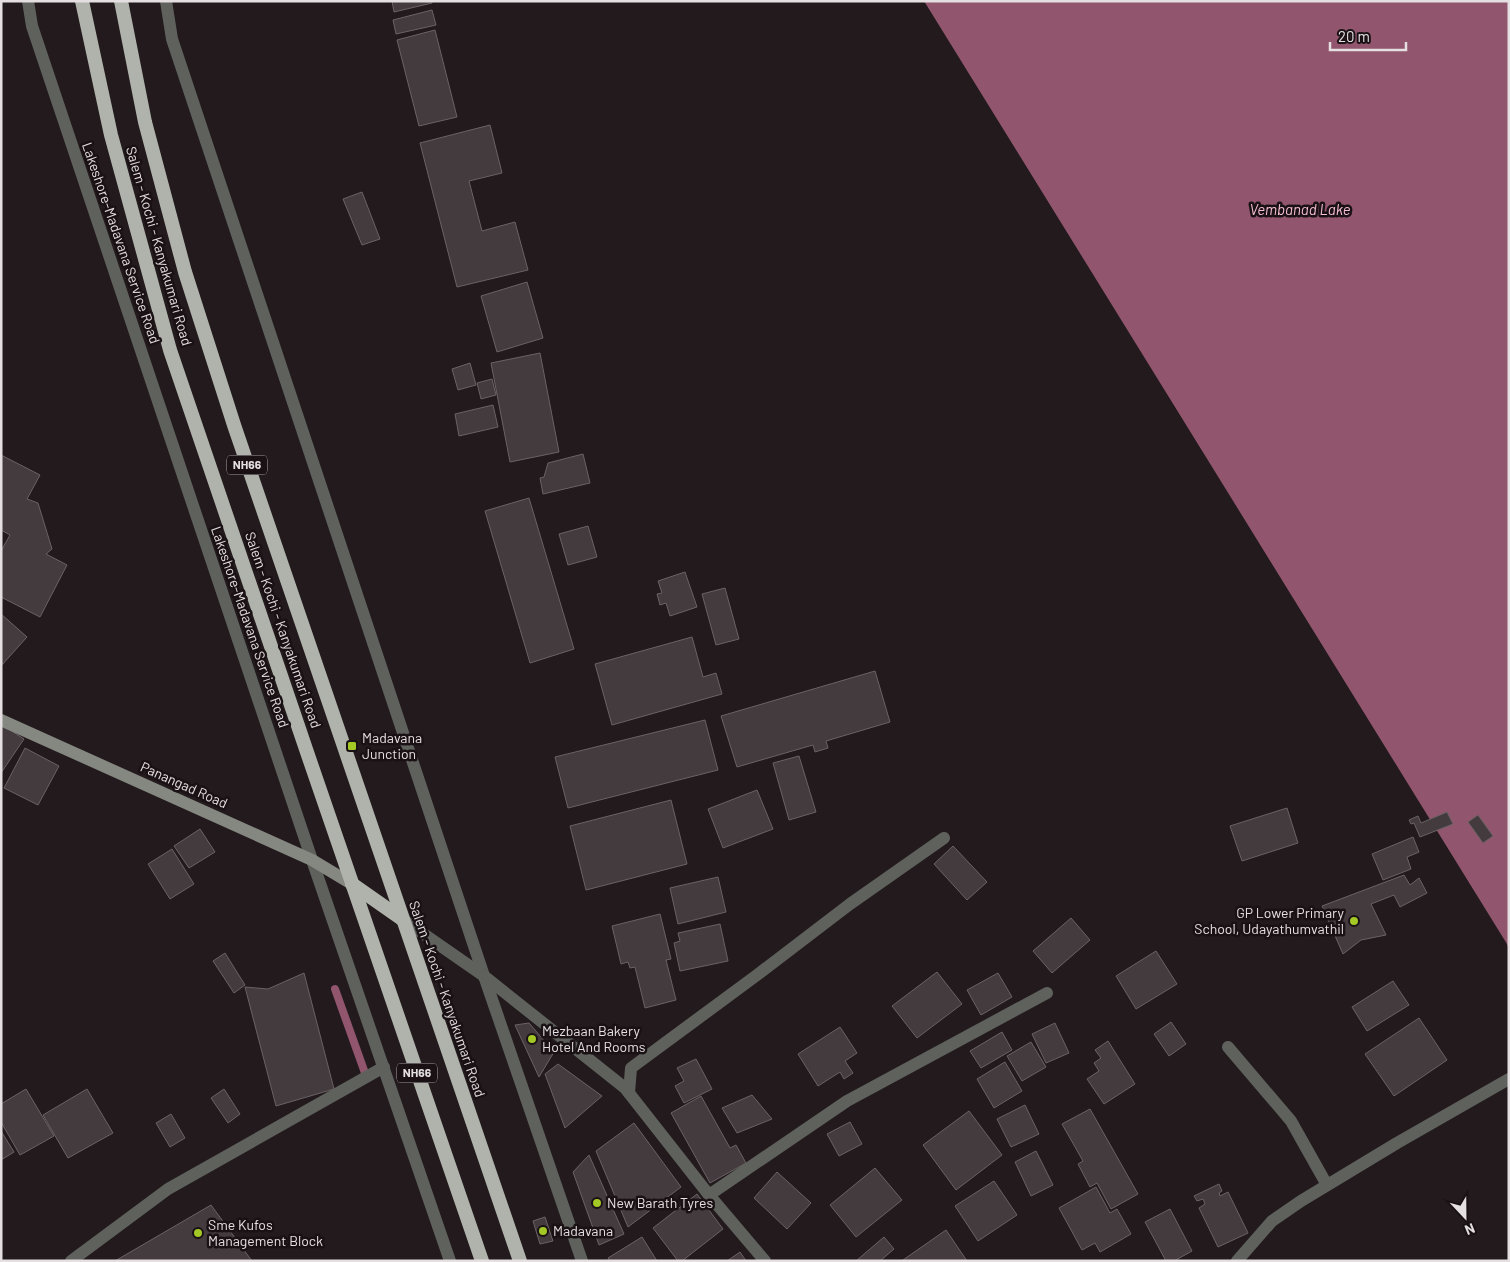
<svg xmlns="http://www.w3.org/2000/svg" width="1510" height="1262" font-family="Barlow,sans-serif">
	<style>
		.water { fill: #91556d }
		.lines { fill: none; stroke-linecap: round; stroke-linejoin: round }
		.stream { stroke: #91556d; stroke-width: 8 }
		.building { fill: #443b3f; stroke: #6b6265 }
		.minor { stroke: #5f615d; stroke-width: 12 }
		.tertiary { stroke: #5f615d; stroke-width: 12 }
		.secondary { stroke: #858781; stroke-width: 12 }
		.trunk { stroke: #b0b3ab; stroke-width: 14 }
		.poi-dot { fill: #a4c825; stroke: #191114; stroke-width: 2 }
		.labels { text-anchor: middle; stroke-width: 5; stroke-linejoin: round; paint-order: stroke }
		.shield { fill: #191114; stroke: #a8a1a4; stroke-width: 1 }
		.shield-label { font-size: 12px; font-weight: bold; fill: #e5dfe1 }
		.street-label { font-size: 14px; fill: #e5dfe1; stroke: #191114 }
		.poi-label { font-size: 14px; fill: #e5dfe1; stroke: #191114; text-anchor: start }
		.water-label { font-size: 15px; font-style: italic; fill: #f6bed3; stroke: #191114 }
	</style>
	<rect width="100%" height="100%" fill="#221a1d"/>
	<path class="water" d="M924,1H1509V949L1507,944Z"/>
	<g class="lines">
		<path class="stream" d="M335,989L365,1073"/>
	</g>
	<g class="building">
		<path d="M392,1H432V3L394,12Z"/>
		<path d="M432,10L436,25L396,34L393,20Z"/>
		<path d="M435,30L457,117L419,126L397,40Z"/>
		<path d="M490,125L502,173L469,181L482,231L515,222L528,270L457,287L420,143Z"/>
		<path d="M362,192L380,239L362,245L343,199Z"/>
		<path d="M527,282L543,338L497,352L481,296Z"/>
		<path d="M540,353L559,452L510,462L491,363Z"/>
		<path d="M470,363L476,385L458,390L452,369Z"/>
		<path d="M492,379L496,395L481,399L477,383Z"/>
		<path d="M493,405L498,427L459,436L455,414Z"/>
		<path d="M583,454L590,483L543,494L540,478L544,477L548,463Z"/>
		<path d="M1,455L40,475L27,499L38,503L52,549L46,554L67,565L40,617L1,597V551L10,535L1,530Z"/>
		<path d="M529,498L574,649L530,663L485,511Z"/>
		<path d="M588,526L597,557L568,565L559,534Z"/>
		<path d="M685,572L697,607L670,616L666,603L660,605L657,594L662,593L658,581Z"/>
		<path d="M725,588L739,639L716,645L702,594Z"/>
		<path d="M1,614L27,637L1,666Z"/>
		<path d="M692,637L703,677L716,673L722,694L612,725L595,664Z"/>
		<path d="M875,671L890,722L826,741L828,748L815,752L813,745L737,767L721,716Z"/>
		<path d="M705,720L718,770L568,808L555,757Z"/>
		<path d="M1,724L24,739L1,773Z"/>
		<path d="M25,748L59,766L38,805L4,788Z"/>
		<path d="M799,756L816,812L789,820L773,763Z"/>
		<path d="M757,790L773,829L723,848L708,809Z"/>
		<path d="M671,800L687,864L586,890L570,826Z"/>
		<path d="M1287,808L1298,843L1242,861L1230,826Z"/>
		<path d="M1447,812L1453,824L1420,837L1414,823L1411,824L1409,820L1418,816L1421,823Z"/>
		<path d="M1478,815L1493,836L1483,843L1468,822Z"/>
		<path d="M200,829L215,852L189,868L174,846Z"/>
		<path d="M1413,837L1419,852L1407,857L1411,869L1383,880L1372,854Z"/>
		<path d="M953,846L987,882L967,900L934,864Z"/>
		<path d="M172,849L194,884L170,899L148,864Z"/>
		<path d="M1404,875L1410,885L1419,878L1427,893L1400,907L1394,895L1371,904L1386,935L1361,940L1343,954L1322,906Z"/>
		<path d="M718,877L726,912L678,924L670,888Z"/>
		<path d="M660,914L671,959L666,960L676,1000L645,1008L635,967L630,968L628,962L621,964L612,926Z"/>
		<path d="M1071,918L1090,940L1052,973L1033,951Z"/>
		<path d="M720,924L728,961L680,971L674,943L680,941L678,933Z"/>
		<path d="M1156,951L1177,984L1136,1009L1116,976Z"/>
		<path d="M225,953L245,985L234,993L213,961Z"/>
		<path d="M937,972L962,1004L917,1038L892,1006Z"/>
		<path d="M304,973L334,1089L276,1106L245,987L268,989Z"/>
		<path d="M998,973L1012,997L981,1015L967,990Z"/>
		<path d="M1393,981L1409,1005L1367,1031L1352,1007Z"/>
		<path d="M1419,1018L1447,1060L1394,1096L1365,1054Z"/>
		<path d="M1171,1022L1186,1044L1169,1056L1154,1034Z"/>
		<path d="M529,1023L554,1052L539,1077L515,1025Z"/>
		<path d="M1055,1023L1069,1053L1046,1063L1032,1034Z"/>
		<path d="M840,1027L857,1053L845,1061L853,1073L844,1079L840,1072L818,1086L798,1054Z"/>
		<path d="M1002,1032L1012,1050L981,1068L970,1051Z"/>
		<path d="M1108,1041L1135,1084L1104,1104L1087,1079L1099,1071L1094,1063L1101,1058L1095,1050Z"/>
		<path d="M1031,1042L1046,1067L1022,1081L1007,1056Z"/>
		<path d="M696,1059L712,1089L684,1103L675,1086L684,1081L677,1068Z"/>
		<path d="M1005,1062L1022,1091L994,1108L977,1079Z"/>
		<path d="M558,1064L602,1096L565,1128L545,1074Z"/>
		<path d="M26,1089L54,1136L20,1155L1,1122V1104Z"/>
		<path d="M87,1089L113,1133L68,1158L43,1115Z"/>
		<path d="M224,1089L240,1114L228,1123L211,1098Z"/>
		<path d="M752,1095L772,1119L737,1133L722,1108Z"/>
		<path d="M701,1096L730,1148L736,1145L746,1163L710,1183L671,1113Z"/>
		<path d="M1025,1105L1039,1134L1011,1147L997,1119Z"/>
		<path d="M1090,1109L1138,1194L1111,1209L1097,1183L1090,1187L1078,1164L1083,1161L1062,1124Z"/>
		<path d="M969,1111L1002,1155L956,1190L923,1145Z"/>
		<path d="M171,1114L185,1138L170,1147L156,1123Z"/>
		<path d="M850,1122L862,1144L839,1156L827,1134Z"/>
		<path d="M634,1123L681,1187L628,1227L596,1151Z"/>
		<path d="M1,1131L14,1152L1,1160Z"/>
		<path d="M1036,1151L1053,1185L1031,1196L1015,1162Z"/>
		<path d="M589,1155L624,1234L599,1245L573,1172Z"/>
		<path d="M875,1168L902,1200L856,1237L830,1205Z"/>
		<path d="M777,1172L811,1203L787,1229L754,1198Z"/>
		<path d="M994,1181L1017,1215L978,1241L955,1206Z"/>
		<path d="M1219,1184L1222,1191L1219,1193L1220,1196L1228,1192L1248,1233L1218,1247L1199,1208L1205,1204L1203,1199L1197,1201L1194,1196Z"/>
		<path d="M1096,1187L1110,1213L1117,1209L1131,1234L1100,1252L1095,1243L1082,1250L1059,1208Z"/>
		<path d="M697,1194L723,1229L682,1261H678L653,1228Z"/>
		<path d="M211,1205L252,1261H115Z"/>
		<path d="M1170,1209L1192,1251L1174,1261H1166L1145,1222Z"/>
		<path d="M545,1217L553,1241L540,1244L533,1221Z"/>
		<path d="M946,1230L967,1261H904L903,1260Z"/>
		<path d="M642,1237L657,1261H610L608,1258Z"/>
		<path d="M884,1237L894,1249L880,1261H856Z"/>
		<path d="M740,1252L746,1261H727Z"/>
	</g>
	<g class="lines">
		<g class="minor">
			<path d="M166,1L172,39L484,976"/>
			<path d="M1228,1047L1291,1121L1327,1185"/>
			<path d="M629,1093L631,1068L757,975L850,904L944,838"/>
			<path d="M709,1195L847,1101L1047,993"/>
			<path d="M71,1261L168,1189L384,1067"/>
			<path d="M1237,1261L1272,1221L1301,1201L1397,1143L1509,1079"/>
		</g>
		<g class="tertiary">
			<path d="M28,1L32,26L312,860L450,1261"/>
			<path d="M402,919L484,976L625,1088L709,1195L765,1261"/>
			<path d="M484,976L582,1261"/>
		</g>
		<path class="secondary" d="M1,720L312,860L352,884"/>
		<g class="trunk">
			<path d="M82,1L111,135L170,350L309,758L482,1261"/>
			<path d="M121,1L145,122L185,272L234,425L520,1261"/>
			<path d="M352,884L402,919"/>
		</g>
	</g>
	<g class="poi-dot">
		<rect x="347" y="741" width="10" height="10" rx="2.5"/>
		<circle cx="1354" cy="921" r="5"/>
		<circle cx="532" cy="1039" r="5"/>
		<circle cx="597" cy="1203" r="5"/>
		<circle cx="543" cy="1231" r="5"/>
		<circle cx="198" cy="1233" r="5"/>
	</g>
	<g class="labels">
		<g class="shield">
			<rect x="227" y="455.5" width="40" height="19" rx="4"/>
			<rect x="397" y="1063.5" width="40" height="19" rx="4"/>
		</g>
		<g class="shield-label">
			<text x="247" y="469">NH66</text>
			<text x="417" y="1077">NH66</text>
		</g>
		<g class="street-label">
			<text transform="translate(121 243) rotate(71)" y="5">Lakeshore-Madavana Service Road</text>
			<text transform="translate(159 246) rotate(74)" y="5">Salem - Kochi - Kanyakumari Road</text>
			<text transform="translate(250 627) rotate(71)" y="5">Lakeshore-Madavana Service Road</text>
			<text transform="translate(283 630) rotate(71)" y="5">Salem - Kochi - Kanyakumari Road</text>
			<text transform="translate(184 785) rotate(24)" y="5">Panangad Road</text>
			<text transform="translate(447 999) rotate(71)" y="5">Salem - Kochi - Kanyakumari Road</text>
		</g>
		<g class="poi-label">
			<text x="362" y="743">Madavana<tspan x="362" dy="16">Junction</tspan></text>
			<text x="1344" y="918" text-anchor="end">GP Lower Primary<tspan x="1344" dy="16">School, Udayathumvathil</tspan></text>
			<text x="542" y="1036">Mezbaan Bakery<tspan x="542" dy="16">Hotel And Rooms</tspan></text>
			<text x="607" y="1208">New Barath Tyres</text>
			<text x="208" y="1230">Sme Kufos<tspan x="208" dy="16">Management Block</tspan></text>
			<text x="553" y="1236">Madavana</text>
		</g>
		<g class="water-label">
			<text x="1300" y="215">Vembanad Lake</text>
		</g>
	</g>
	<rect width="1510" height="1262" fill="none" stroke="#e5dfe1" stroke-width="5"/>
	<g transform="translate(1465 1217) rotate(158)" stroke="#191114" stroke-width="4" paint-order="stroke">
	<path d="M0-4L9 19L0 12L-9 19Z" fill="#e5dfe1"/>
	<text y="-8" font-size="14" font-weight="bold" text-anchor="middle" fill="#e5dfe1">N</text>
	</g>
	<path d="M1330 42v8h76v-8" fill="none" stroke="#e5dfe1" stroke-width="2.5"/>
	<text x="1338" y="42" font-size="15" fill="#e5dfe1" stroke="#191114" stroke-width="4" paint-order="stroke">20 m</text>
</svg>
